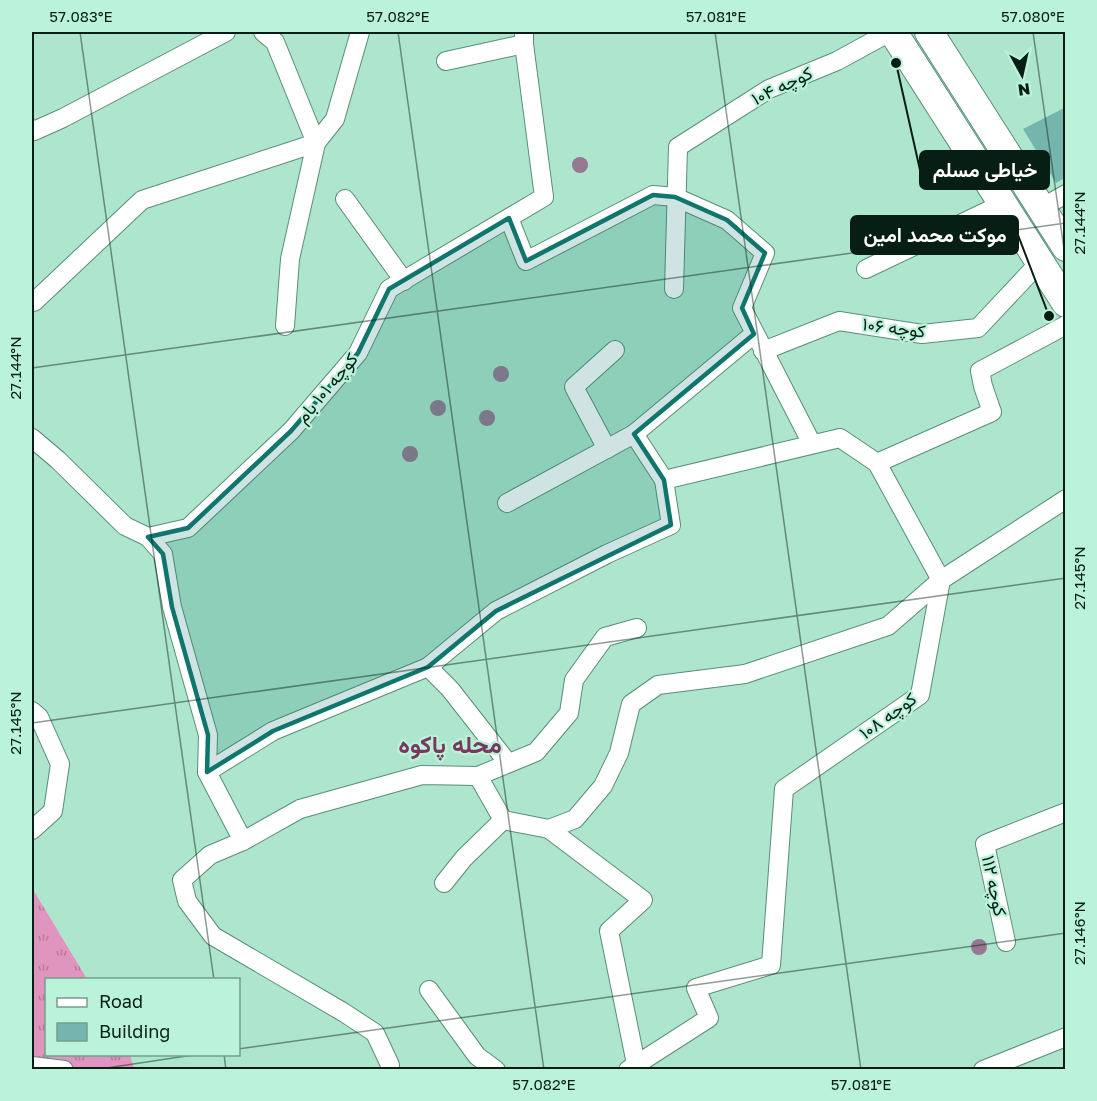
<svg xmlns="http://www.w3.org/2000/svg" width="1097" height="1101" font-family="'Golos Text',Vazirmatn,sans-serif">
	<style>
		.grass { fill: url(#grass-tufts) }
		.building { fill: #76b5ad }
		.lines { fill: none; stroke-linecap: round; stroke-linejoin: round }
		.minor-casing { stroke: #598e78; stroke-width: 20 }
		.primary-casing { stroke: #598e78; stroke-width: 30 }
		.minor { stroke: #fff; stroke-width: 18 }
		.primary { stroke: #fff; stroke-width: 28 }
		.tree { fill: #967890 }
		.marked { fill: #0f766e; fill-opacity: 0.2; stroke: #0f766e; stroke-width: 4.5; stroke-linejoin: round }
		.ticks { fill: none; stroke: #071e15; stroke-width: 1.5; stroke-opacity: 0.45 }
		.labels { text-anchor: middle; stroke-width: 4.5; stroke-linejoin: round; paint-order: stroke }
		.street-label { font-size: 18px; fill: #071e15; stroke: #bbf3da }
		.district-label { font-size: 24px; font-weight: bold; fill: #79395e; stroke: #bbf3da }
		.leader { fill: none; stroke: #071e15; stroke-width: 2 }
		.callout-dot { fill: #071e15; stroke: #bbf3da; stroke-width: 2 }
		.callout { fill: #071e15; stroke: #071e15; stroke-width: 2 }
		.callout-label { font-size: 20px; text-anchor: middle; font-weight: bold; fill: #fff }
		.neatline { fill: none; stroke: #071e15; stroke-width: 2 }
		.ticks-label { font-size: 15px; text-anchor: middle; fill: #071e15 }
	</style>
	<defs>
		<pattern id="grass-tufts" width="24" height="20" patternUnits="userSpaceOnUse" patternTransform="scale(1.5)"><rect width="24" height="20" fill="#e095be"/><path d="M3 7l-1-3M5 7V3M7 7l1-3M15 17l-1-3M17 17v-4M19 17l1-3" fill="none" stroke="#b47999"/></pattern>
	</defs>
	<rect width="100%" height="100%" fill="#aee5cd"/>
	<path class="grass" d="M32,888L87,979L46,980V1054L130,1055L134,1069H32Z"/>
	<path class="building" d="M1066,107V177L1056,183L1023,129Z"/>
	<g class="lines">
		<g class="minor-casing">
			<g id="minor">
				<path d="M446,61L524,44"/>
				<path d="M32,129L34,131L63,118L226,32"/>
				<path d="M345,199L404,281"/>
				<path d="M1041,208L1066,194"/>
				<path d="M509,218L526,261L653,195L675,197L727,220L765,253L742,308L812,444"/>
				<path d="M866,269L1002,204"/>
				<path d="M674,289L678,147L769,89L837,61L890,32"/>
				<path d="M34,302L142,200L316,143L275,42L263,32"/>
				<path d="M285,326L290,259L316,143L335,119L360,32"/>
				<path d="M763,351L839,321L922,334L978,328L1039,263"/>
				<path d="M32,438L58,460L125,526L148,537L188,528L291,431L358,353L389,289L544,197L524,44V32"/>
				<path d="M607,449L574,387L615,350"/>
				<path d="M877,463L992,412L983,386L980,371L1066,325"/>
				<path d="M664,480L634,434L754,334"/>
				<path d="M507,503L634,434"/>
				<path d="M148,537L163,554L172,607L208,735L207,772L243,841"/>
				<path d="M428,667L450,689L508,763"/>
				<path d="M32,711L39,717L60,764L53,811L32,830"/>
				<path d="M207,772L273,731L428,667L496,611L607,554L671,525L664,480L840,438L877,463L941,580L888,626L745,674L658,685L631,704L619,753L603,786L575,819L549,829L643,900L609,931L636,1064"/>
				<path d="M549,829L503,820L478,776L536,752L569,713L574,680L605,637L637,628"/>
				<path d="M444,883L464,858L503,820"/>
				<path d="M1006,942L985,844L1066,812"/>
				<path d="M429,990L477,1056L496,1070"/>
				<path d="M32,1066L64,1070"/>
				<path d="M390,1070V1065L375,1033L343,1012L213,936L187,901L182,880L210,855L243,841L300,809L422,775L478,776"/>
				<path d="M628,1070L709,1018L696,988L771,965L784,789L920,695L941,580L1066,499"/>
				<path d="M983,1070L1066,1037"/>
			</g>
		</g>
		<g class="primary-casing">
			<g id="primary">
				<path d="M893,32L1066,303"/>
				<path d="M929,32L1066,247"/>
			</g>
		</g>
		<use href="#minor" class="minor"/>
		<use href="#primary" class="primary"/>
	</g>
	<g class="tree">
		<circle cx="580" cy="165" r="8"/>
		<circle cx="501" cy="374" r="8"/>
		<circle cx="438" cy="408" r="8"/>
		<circle cx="487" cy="418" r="8"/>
		<circle cx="410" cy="454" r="8"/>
		<circle cx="979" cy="947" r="8"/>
	</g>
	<path class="marked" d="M653,195L675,197L727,220L765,253L742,308L754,334L634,434L664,480L671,525L496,611L428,667L273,731L207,772L208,735L172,607L163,554L148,537L188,528L291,431L358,353L389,289L509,218L526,261Z"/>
	<path class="ticks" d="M80,32L214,980M398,32L544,1070M715,32L861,1070M1033,32L1066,263M32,368L1066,223M32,723L1066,578M238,1049L1066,933M224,1054L226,1070M93,1070L200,1054"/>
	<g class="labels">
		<g class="street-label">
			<text transform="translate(782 86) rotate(-26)" y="6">کوچه ۱۰۴</text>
			<text transform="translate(894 328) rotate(7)" y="6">کوچه ۱۰۶</text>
			<text transform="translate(327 388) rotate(-50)" y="6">کوچه ۱۰۱ بام</text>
			<text transform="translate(888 716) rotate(-36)" y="6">کوچه ۱۰۸</text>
			<text transform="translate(994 886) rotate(78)" y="6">کوچه ۱۱۲</text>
		</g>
		<g class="district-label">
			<text x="450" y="753">محله پاکوه</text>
		</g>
	</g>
	<path class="leader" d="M896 63L920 170M1049 316L1018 235"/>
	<g class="callout-dot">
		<circle cx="896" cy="63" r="6"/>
		<circle cx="1049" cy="316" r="6"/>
	</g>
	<g class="callout">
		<rect x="920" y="151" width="129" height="38" rx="6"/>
		<rect x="851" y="216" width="167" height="38" rx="6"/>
	</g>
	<g class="callout-label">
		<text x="985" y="177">خیاطی مسلم</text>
		<text x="935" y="242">موکت محمد امین</text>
	</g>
	<rect width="1097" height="1101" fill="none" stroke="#bbf3da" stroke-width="66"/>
	<rect x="45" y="978" width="195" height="78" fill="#bbf3da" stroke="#739e8b" stroke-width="1.5"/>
	<rect x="57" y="998" width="30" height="9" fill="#ffffff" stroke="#739e8b" stroke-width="1.5"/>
	<text x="99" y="1008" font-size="18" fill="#071e15">Road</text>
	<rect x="57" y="1023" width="30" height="18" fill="#76b5ad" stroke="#739e8b" stroke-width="1.5"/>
	<text x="99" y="1038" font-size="18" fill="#071e15">Building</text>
	<g transform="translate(1022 75) rotate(172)" stroke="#bbf3da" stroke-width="4.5" paint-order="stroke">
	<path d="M0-4.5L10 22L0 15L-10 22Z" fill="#071e15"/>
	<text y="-9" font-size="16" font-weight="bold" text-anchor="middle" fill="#071e15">N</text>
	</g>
	<rect x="33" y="33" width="1031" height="1035" class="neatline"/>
	<g class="ticks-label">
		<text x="81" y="22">57.083°E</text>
		<text x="398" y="22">57.082°E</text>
		<text x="716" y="22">57.081°E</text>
		<text x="1033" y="22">57.080°E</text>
		<text transform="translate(1080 223) rotate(-90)" y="5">27.144°N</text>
		<text transform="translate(16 368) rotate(-90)" y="5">27.144°N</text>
		<text transform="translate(1080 578) rotate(-90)" y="5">27.145°N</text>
		<text transform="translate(16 723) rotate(-90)" y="5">27.145°N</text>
		<text transform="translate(1080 933) rotate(-90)" y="5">27.146°N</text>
		<text x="544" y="1090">57.082°E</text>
		<text x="861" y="1090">57.081°E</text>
	</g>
</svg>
